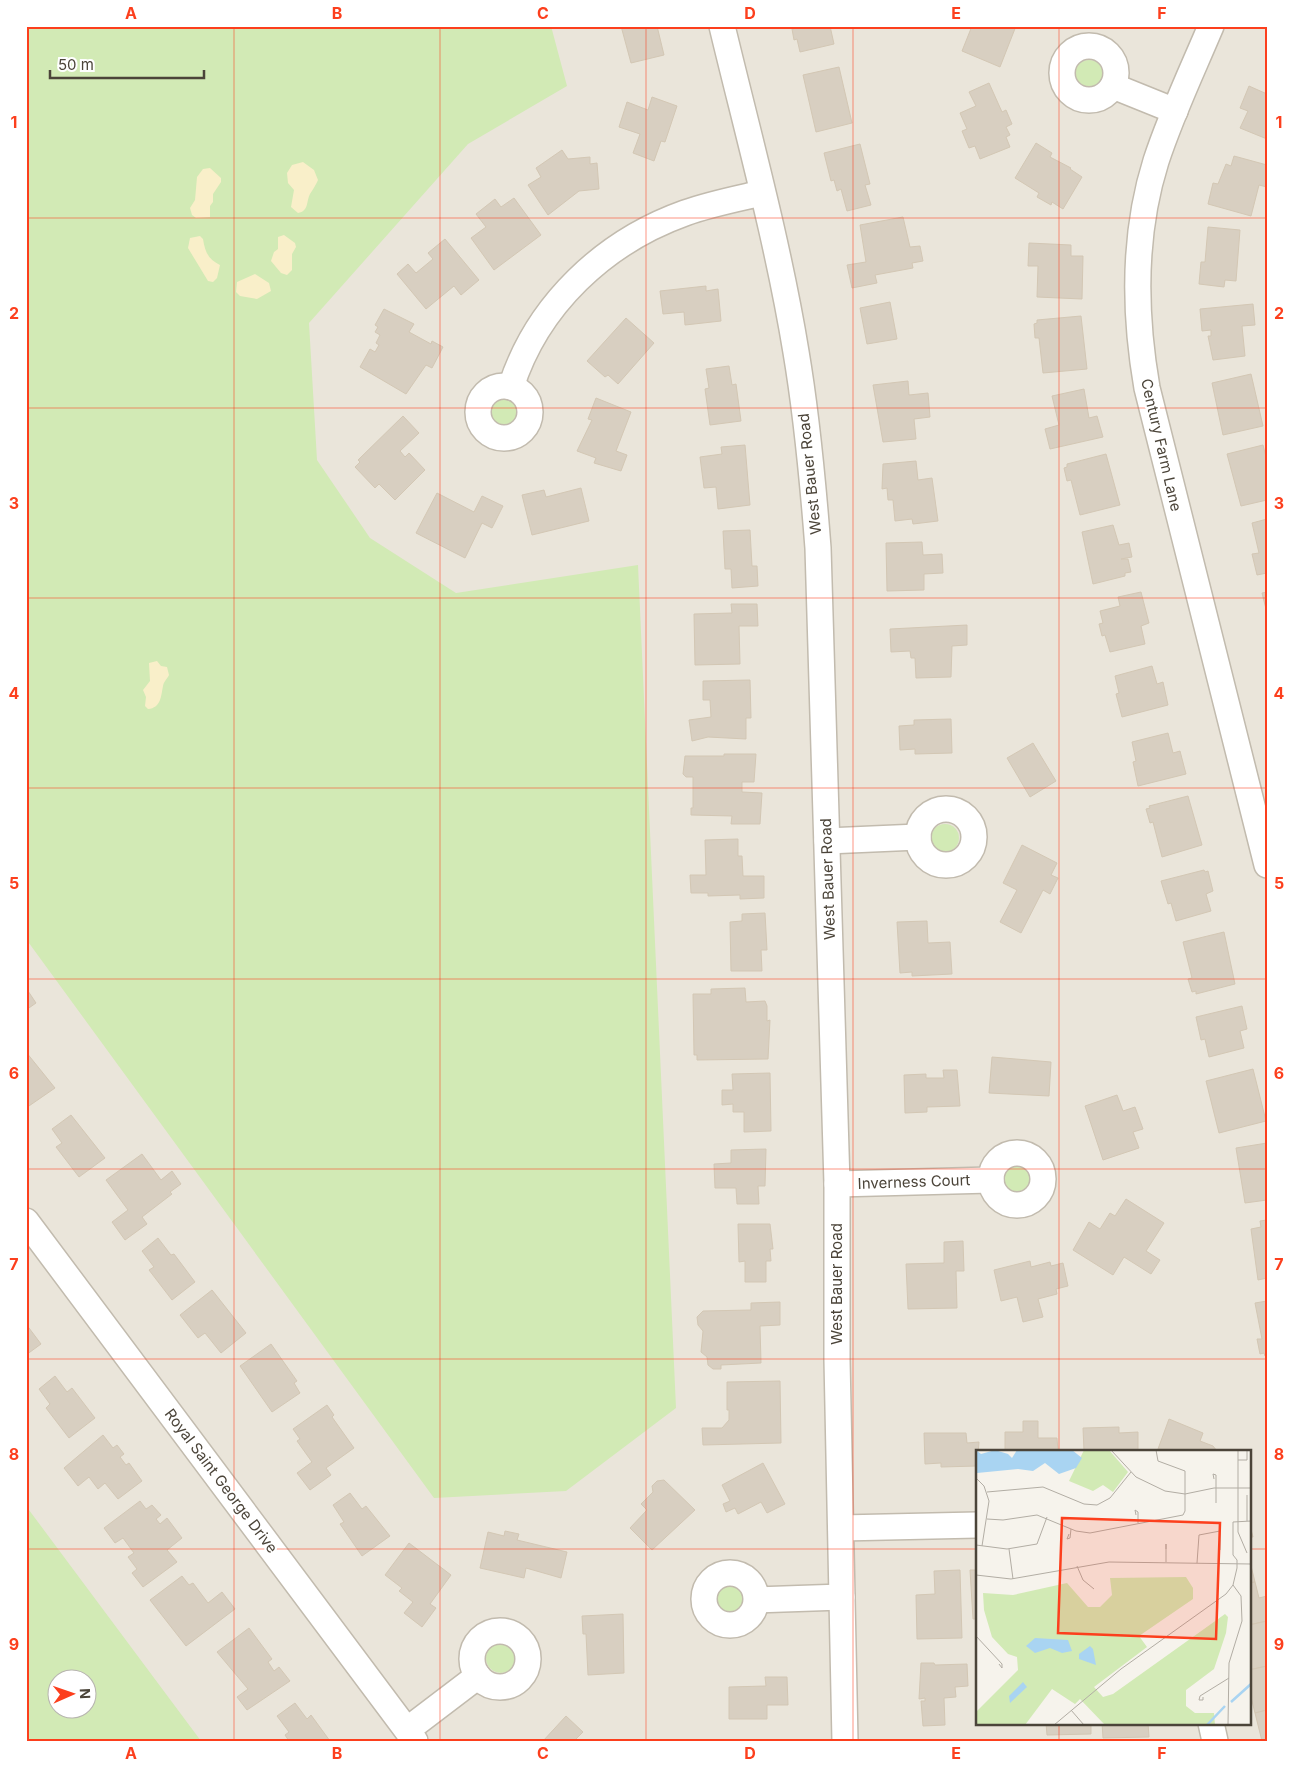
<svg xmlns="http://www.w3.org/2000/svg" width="1293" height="1767" font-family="Inter,sans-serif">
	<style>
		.residential { fill: #eae5da; fill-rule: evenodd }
		.green { fill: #d2eab5; fill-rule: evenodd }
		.sand { fill: #f9efc9 }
		.building { fill: #d8cfc1; stroke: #d3c7b4 }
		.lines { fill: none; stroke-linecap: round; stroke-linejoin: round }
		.minor-casing { stroke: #c2bbae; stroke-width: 28 }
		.minor { stroke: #fff; stroke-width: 25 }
		.grid { fill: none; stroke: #fc3f1d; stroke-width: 1; stroke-opacity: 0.55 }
		.labels { text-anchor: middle; stroke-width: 4.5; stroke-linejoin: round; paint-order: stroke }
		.street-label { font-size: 15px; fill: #4b4439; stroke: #fff }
		.inset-river { fill: none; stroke: #a9d4f2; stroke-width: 2.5 }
		.inset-road { fill: none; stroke: #b2ada4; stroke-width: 1 }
		.view { fill: #fc3f1d; fill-opacity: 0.15; stroke: #fc3f1d; stroke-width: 2.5 }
		.inset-edge { fill: none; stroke: #4b4439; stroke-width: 2.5 }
		.neatline { fill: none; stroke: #fc3f1d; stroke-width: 2 }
		.grid-label { font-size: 16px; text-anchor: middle; font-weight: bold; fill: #fc3f1d }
	</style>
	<rect width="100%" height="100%" fill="#f6f3ec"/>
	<path class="residential" d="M26,26H1267V1741H26ZM977,1451H1249V1723H977ZM58,1680H88V1710H58Z"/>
	<g class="green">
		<path d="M26,26H551L567,86L468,144L309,323L317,460L370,538L456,593L638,565L676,1408L566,1491L434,1498L26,939Z"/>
		<circle cx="1089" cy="74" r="14"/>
		<circle cx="503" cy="413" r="15"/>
		<circle cx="945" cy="838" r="14"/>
		<circle cx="1016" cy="1177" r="15"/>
		<path d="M26,1506L201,1741H26ZM58,1680H88V1710H58Z"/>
		<circle cx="731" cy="1599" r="14"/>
		<circle cx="501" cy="1658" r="15"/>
	</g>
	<g class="sand">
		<path d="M303,162L314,170L318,180C316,185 313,189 310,194C306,202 309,211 298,213L291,207L294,190L288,183L287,173L292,165Z"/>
		<path d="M210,168L221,178V182L213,194V202L210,206V217L196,218L192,215L190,208L195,200L197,177L203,169Z"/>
		<path d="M284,235L295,243L296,247L292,254V270L287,275L281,273L271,261L274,252L278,249V237Z"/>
		<path d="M200,236L203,239C205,252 208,259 220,265L217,278L213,282L208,281L188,248L190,238Z"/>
		<path d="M255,274L269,283L271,291L257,299L240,296L236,292L237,282Z"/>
		<path d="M157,661L161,666L167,667L169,675C167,679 164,681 163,686C161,696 161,708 148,709L145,706L146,697L143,690L150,681L149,663Z"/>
	</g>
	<g class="building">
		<path d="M621,26H657L664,55L631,63Z"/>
		<path d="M794,26H830L834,44L800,52L797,39L794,40L792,29H794Z"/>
		<path d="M972,26H1016L1000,67L962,51Z"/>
		<path d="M839,67L852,123L816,132L803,75Z"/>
		<path d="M989,83L1002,112L1006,110L1012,124L1006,127L1010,135L1006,137L1010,147L980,159L975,146L969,148L962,131L967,129L960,113L976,106L969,92Z"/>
		<path d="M1249,86L1267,94V139L1240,128L1248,111L1240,108Z"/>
		<path d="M652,97L677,106L665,142L661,141L654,161L633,153L640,134L619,127L627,102L648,110Z"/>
		<path d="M1036,143L1052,153L1050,157L1071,168L1070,169L1082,177L1063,209L1052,202L1051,205L1037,197L1039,193L1015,178Z"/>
		<path d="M860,144L870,184L865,185L871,205L847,211L841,189L837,191L834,180L831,181L824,153Z"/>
		<path d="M562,150L568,159L590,157V164L597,163L599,189L579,191L548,215L528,185L541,177L536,168Z"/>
		<path d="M1234,156L1267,165V187L1259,185L1251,216L1208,204L1213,183L1218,184L1226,164L1231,166Z"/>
		<path d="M514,198L541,235L494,270L471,238L486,227L476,214L495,199L501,207Z"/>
		<path d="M903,217L910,247L920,246L923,261L912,263L913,268L875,275L877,283L852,288L847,265L866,262L860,225Z"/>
		<path d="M1208,227L1240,230L1236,281L1225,280L1224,287L1199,284L1201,262H1205Z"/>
		<path d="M445,239L479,280L461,295L454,286L426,309L397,274L408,264L416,273L433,259L428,253Z"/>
		<path d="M1029,243L1071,245V256H1083L1082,299L1037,297L1038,266H1028Z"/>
		<path d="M706,286V291L718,289L721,321L685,325L684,312L663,314L660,291Z"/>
		<path d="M890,302L897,339L867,344L860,308Z"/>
		<path d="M1253,304L1255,325L1242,326L1245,356L1213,360L1208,336H1211V330L1202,331L1200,309Z"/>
		<path d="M384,309L414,324L409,332L431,344L432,341L443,347L432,368L426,365L406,394L360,367L370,349L375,352L379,345L376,343L380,335L375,332L378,327L375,325Z"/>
		<path d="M1081,316L1087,369L1043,373L1039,338H1035L1034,324L1037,323V320Z"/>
		<path d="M626,318L654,343L618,384L608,375L605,377L587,361Z"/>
		<path d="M729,366L732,385L736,384L741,421L710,425L705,389L709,388L706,369Z"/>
		<path d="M1251,374L1263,426L1223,435L1212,383Z"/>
		<path d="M908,381L909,395L928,393L930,417L914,419L916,439L883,442L873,385Z"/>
		<path d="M1084,389L1089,418L1097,416L1103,437L1050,449L1045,429L1059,425L1052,396Z"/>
		<path d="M596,398L631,412L616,451L627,455L621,471L594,463L596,458L577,451L592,420L588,419Z"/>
		<path d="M403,416L419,433L400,451L405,457L409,453L425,470L395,500L379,484L375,488L355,467L360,462L358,460Z"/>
		<path d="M745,445L750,505L718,509L716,487L704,488L700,457L722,454L721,447Z"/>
		<path d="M1263,445L1267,461V500L1241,506L1227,454Z"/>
		<path d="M1106,454L1120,505L1080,515L1071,480L1067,481L1064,468L1067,467V464Z"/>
		<path d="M916,461L918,480L932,478L938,521L913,524L912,519L895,521L893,500H888L887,488L882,489L883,464Z"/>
		<path d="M581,488L589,521L532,535L522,495L544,490L546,497Z"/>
		<path d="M437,493L474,512L482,496L503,506L492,528L482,523L465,558L416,533Z"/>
		<path d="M1267,519V573L1257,575L1252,554L1259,553L1252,523Z"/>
		<path d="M1113,525L1119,545L1129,543L1132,557L1121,559H1128L1131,572L1125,573V576L1093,584L1082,532Z"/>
		<path d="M750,530L752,566H757L758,586L732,588L731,569H725L723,531Z"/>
		<path d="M922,542L923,555L942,554L943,573L924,574V590L887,591L886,543Z"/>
		<path d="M1141,592L1149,623L1141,626L1145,644L1110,652L1105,635L1102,636L1099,624L1103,623L1100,611L1120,606L1118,597Z"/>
		<path d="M1267,592V613L1262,593Z"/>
		<path d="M731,604H757L758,626H739L740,664L695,665L694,614L732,613Z"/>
		<path d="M967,625V645L952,646L951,677L916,678L915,658H911L910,651L891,652L890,629Z"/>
		<path d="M1152,666L1157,684L1163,682L1168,705L1122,717L1116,694L1119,693L1115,676Z"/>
		<path d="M750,680L751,718H746V739L708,737L692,741L689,720L711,717L710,700H703V681Z"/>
		<path d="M951,719L952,753L915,754V749L900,750L899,726L914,725V720Z"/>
		<path d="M1168,733L1173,753L1180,751L1186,774L1138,786L1133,762L1136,761L1132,742Z"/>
		<path d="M1033,743L1056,781L1030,797L1007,758Z"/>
		<path d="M724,754H756L754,782H742V792L762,793L760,824H731L732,816L691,815V808H693V777H686L683,774L685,756H724Z"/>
		<path d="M1188,796L1202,845L1162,857L1153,822L1150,823L1146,809L1150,808L1149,806Z"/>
		<path d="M738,839V856H742L743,876H764V898L740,899V895L708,896V893H691L690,875H706L705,840Z"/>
		<path d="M1022,845L1057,863L1051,875L1058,878L1050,894L1043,890L1021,933L1000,922L1017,890L1003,883Z"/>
		<path d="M1204,870L1205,872L1208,871L1213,891L1206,894L1211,911L1176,921L1171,903L1168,904L1161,881Z"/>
		<path d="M765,913L767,950H761L762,971H731L730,922L742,921V914Z"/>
		<path d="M927,921L928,943L950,942L952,974L912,976V972L900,973L897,922Z"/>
		<path d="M1224,932L1235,984L1196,994V991L1192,992L1188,979L1192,978L1183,942Z"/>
		<path d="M745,988L746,1002L765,1001L767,1006V1021L770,1020L768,1059L697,1060V1055H694L693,994H711V989Z"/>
		<path d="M28,991L36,1003L26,1010V992Z"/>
		<path d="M1242,1006L1247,1029L1240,1031L1244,1048L1209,1057L1205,1039L1201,1040L1196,1017Z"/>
		<path d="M26,1052L55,1088L26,1108Z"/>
		<path d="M992,1057L1051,1062L1049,1096L989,1093Z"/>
		<path d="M1253,1069L1266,1121L1219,1133L1206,1081Z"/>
		<path d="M943,1070H957L960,1106L927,1107V1112L905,1113L904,1075L926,1074V1078H944Z"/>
		<path d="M770,1073L771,1131L744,1132V1112H733V1104L722,1105V1090H733L732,1074Z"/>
		<path d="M1117,1095L1123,1111L1135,1107L1143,1129L1133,1132L1139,1148L1103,1160L1085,1106Z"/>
		<path d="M71,1115L105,1158L79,1177L56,1147L62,1143L52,1129Z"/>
		<path d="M1267,1143V1200L1245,1203L1236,1148Z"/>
		<path d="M766,1149L765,1186H758L759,1204H737L736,1188H715L714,1164L731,1163V1150Z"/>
		<path d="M142,1154L161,1180L172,1171L181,1184L170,1192L172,1194L142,1217L147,1224L125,1240L112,1222L128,1210L106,1180Z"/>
		<path d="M1126,1199L1164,1223L1146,1251L1160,1260L1151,1274L1124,1257L1113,1275L1073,1250L1089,1222L1100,1229L1110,1213L1115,1216Z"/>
		<path d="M1267,1220V1278L1258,1280L1251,1229L1261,1227L1260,1221Z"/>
		<path d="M738,1224H770L773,1249H770L771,1261H766V1282H745V1261L739,1262Z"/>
		<path d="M158,1238L171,1255L174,1254L195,1282L172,1300L149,1270L154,1267L142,1251Z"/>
		<path d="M963,1241L964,1271H956L957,1308L908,1309L906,1264L944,1263V1242Z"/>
		<path d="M1030,1261L1031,1267L1050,1262L1051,1266L1063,1263L1068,1286L1056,1289L1057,1294L1038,1299L1043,1317L1023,1322L1017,1297L1001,1301L994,1270Z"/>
		<path d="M212,1290L246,1333L221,1353L205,1333L198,1338L180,1315Z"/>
		<path d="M1267,1301V1356H1265L1264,1353L1260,1354L1257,1339H1262L1255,1303Z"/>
		<path d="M780,1302V1325L760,1326L761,1363L721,1365V1369H713L708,1365L707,1357L701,1352L703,1331L698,1325L697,1317L703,1311L751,1310V1303Z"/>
		<path d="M26,1324L41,1344L26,1355Z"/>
		<path d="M271,1344L297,1381L294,1383L300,1393L272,1412L240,1366Z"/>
		<path d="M55,1376L67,1392L72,1388L95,1418L69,1438L46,1408L50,1404L39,1389Z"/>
		<path d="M780,1381L781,1443L703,1445L702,1428H722L729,1420V1410H727V1382Z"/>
		<path d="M327,1405L334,1415L332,1417L354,1448L326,1468L331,1475L310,1490L297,1473L312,1462L297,1441L300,1439L293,1429Z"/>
		<path d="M1169,1419L1203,1433L1200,1441L1213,1446L1217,1451L1158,1449Z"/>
		<path d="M1023,1421H1038V1438H1057L1058,1451H1005V1432H1023Z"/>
		<path d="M1119,1427V1433L1138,1432V1451H1084L1083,1428Z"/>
		<path d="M924,1433H966L967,1443L979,1442L977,1466L941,1467V1463L925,1464Z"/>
		<path d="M103,1435L113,1448L117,1445L124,1454L120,1457L126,1465L129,1463L142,1481L118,1499L105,1483L98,1489L89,1477L78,1486L64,1468Z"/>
		<path d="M763,1463L785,1504L767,1513L761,1502L738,1514L735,1508L726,1512L723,1504L730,1501L722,1485Z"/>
		<path d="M664,1480L695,1510L652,1550L630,1528L647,1510L641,1504L653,1492L652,1486L657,1481Z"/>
		<path d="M350,1493L362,1509L366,1506L390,1536L362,1556L340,1524L344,1522L333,1505Z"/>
		<path d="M140,1501L146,1509L152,1505L161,1515L156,1519L160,1524L167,1518L182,1538L167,1550L177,1562L143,1587L132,1573L137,1569L128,1557L134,1553L123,1538L115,1543L104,1528Z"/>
		<path d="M1249,1522L1253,1537H1249Z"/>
		<path d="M505,1531L519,1534L517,1540L567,1552L561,1578L526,1568L524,1578L480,1568L488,1532L504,1536Z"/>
		<path d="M409,1543L451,1575L430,1604L436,1608L422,1627L404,1613L413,1602L399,1591L402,1588L385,1575Z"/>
		<path d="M1249,1558L1255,1582L1249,1583Z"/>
		<path d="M960,1570L962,1638L917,1639L916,1595L935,1594L934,1571Z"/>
		<path d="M970,1570H977V1619H973Z"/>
		<path d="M182,1576L189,1585L193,1583L208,1603L222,1592L235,1609L186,1646L150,1600Z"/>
		<path d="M1255,1582L1259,1598L1267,1596V1621L1249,1625V1583Z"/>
		<path d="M623,1614L624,1673L588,1675L586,1634H583L582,1616Z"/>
		<path d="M1267,1621V1666L1249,1670V1625Z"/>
		<path d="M249,1628L272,1659L268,1662L274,1671L279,1667L290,1681L247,1710L237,1697L248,1689L217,1652Z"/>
		<path d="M921,1663H934L935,1665L967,1664L968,1686L955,1687L956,1697L944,1698L945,1725L923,1726L921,1701H925V1698L919,1699Z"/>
		<path d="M1267,1666V1710L1255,1713L1249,1689V1670Z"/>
		<path d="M765,1677H787L788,1705H767V1719H729V1687L766,1686Z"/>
		<path d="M295,1703L307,1719L311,1715L330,1741H289L285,1735L289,1732L277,1716Z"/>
		<path d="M1267,1710V1741H1262L1255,1713Z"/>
		<path d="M566,1716L583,1732L574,1741H543Z"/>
		<path d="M1046,1723H1091V1734L1047,1735Z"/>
		<path d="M1102,1723H1148L1149,1737L1103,1738Z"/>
	</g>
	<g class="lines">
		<g class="minor-casing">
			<g id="minor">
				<path d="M722,26C748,134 778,242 796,352C807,417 813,483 818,548L837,1184V1360L845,1741"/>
				<path d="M1211,26C1192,71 1171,115 1156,161C1133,234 1134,313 1147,388L1267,865"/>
				<circle cx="1089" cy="73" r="27"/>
				<path d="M1113,86L1175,111"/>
				<circle cx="504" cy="412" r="26"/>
				<path d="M511,387C537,305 604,242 685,213C710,204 736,199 762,193"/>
				<circle cx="946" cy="837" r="28"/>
				<path d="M827,841L918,837"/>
				<circle cx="1017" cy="1179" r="26"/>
				<path d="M837,1184L991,1180"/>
				<path d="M26,1221L415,1741"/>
				<path d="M841,1528L977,1525"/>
				<circle cx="730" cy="1599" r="26"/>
				<path d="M757,1600L842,1597"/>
				<circle cx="500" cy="1659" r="28"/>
				<path d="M1211,1723L1215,1741"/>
				<path d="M407,1730L478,1676"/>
			</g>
		</g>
		<use href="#minor" class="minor"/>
	</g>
	<path class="grid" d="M234,26V1741M440,26V1741M646,26V1741M853,26V1741M1059,26V1451M26,218H1267M26,408H1267M26,598H1267M26,788H1267M26,979H1267M26,1169H1267M26,1359H1267M26,1549H977M1249,1549H1267M1059,1723V1741"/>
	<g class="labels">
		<g class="street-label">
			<text transform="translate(1161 445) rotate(77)" y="5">Century Farm Lane</text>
			<text transform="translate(810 474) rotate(-96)" y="5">West Bauer Road</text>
			<text transform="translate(828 879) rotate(-92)" y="5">West Bauer Road</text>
			<text transform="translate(914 1182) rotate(-2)" y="5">Inverness Court</text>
			<text transform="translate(837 1284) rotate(-90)" y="5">West Bauer Road</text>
			<text transform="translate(221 1481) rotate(53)" y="5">Royal Saint George Drive</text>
		</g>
	</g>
	<g transform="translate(976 1450)">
		<rect width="275" height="275" fill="#f6f3ec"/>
		<path d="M108,0H133L152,22L137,42L127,35L117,41L93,31ZM210,127L217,138V149L163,186L171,197L118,237L127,247L137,244L249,164L252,167L250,183L238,219L210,240V256L219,263H238L239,275H129L104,249L99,254L76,239L49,275H0V262L42,220L41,207L32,204L16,187L8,160L7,143L37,145L91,133L112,157H124L136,145L134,128Z" fill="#d2eab5"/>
		<path d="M0,0L5,4L19,0L32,4L36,8L41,0H96L106,8L100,18L83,24L69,13L57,21L42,19L1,23ZM59,188L92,190L96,201L86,203L74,198L59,203L50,196ZM114,196L117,199L120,215L103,209V204ZM47,232L51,237L34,253L33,246Z" fill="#a9d4f2"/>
		<path class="inset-river" d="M255,252L275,234M231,275L249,256"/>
		<path class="inset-road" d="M135,0L160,27L189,41L209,44L238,38H275M262,0V82L271,103M262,10H271V0M0,28L8,36L13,51L6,96M238,29L237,24L240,25V53M11,42L67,37L108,54L121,55L134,48L155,22M271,45V71M160,65L159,60L162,62V73M11,69L27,70L61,65L100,81L114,83L207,65L209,61V21L182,11L180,0M93,84L91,89L94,88L95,79M0,95L31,99L61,94L71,67M33,99L37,129M190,112V94V99M221,113L223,85L244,81V100M101,116L107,130L118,139M0,125L35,129L133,112L275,114M0,186L26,214V218L23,214M227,247V250H223L224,246L253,228M95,260L108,275M78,275L145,219L250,144L257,135L261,118V110L257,105V72L275,71M252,275L253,213L266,171L265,146L257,135"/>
		<path class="view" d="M86,68L244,73L240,189L82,183Z"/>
		<rect width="275" height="275" class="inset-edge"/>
	</g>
	<rect width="1293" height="1767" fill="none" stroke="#ffffff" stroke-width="55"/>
	<g transform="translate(72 1694) rotate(88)"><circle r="24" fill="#ffffff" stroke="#b7b4b0"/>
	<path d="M0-4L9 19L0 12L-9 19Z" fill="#fc3f1d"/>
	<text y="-8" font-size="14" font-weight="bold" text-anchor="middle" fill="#4b4439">N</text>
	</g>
	<path d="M50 70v8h154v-8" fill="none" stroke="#4b4439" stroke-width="2.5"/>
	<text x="58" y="70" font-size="15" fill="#4b4439" stroke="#ffffff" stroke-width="4" paint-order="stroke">50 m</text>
	<rect x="28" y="28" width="1238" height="1712" class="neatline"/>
	<g class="grid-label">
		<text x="131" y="19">A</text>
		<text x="337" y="19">B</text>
		<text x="543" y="19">C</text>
		<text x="750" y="19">D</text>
		<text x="956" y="19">E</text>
		<text x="1162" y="19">F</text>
		<text x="14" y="128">1</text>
		<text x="1279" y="128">1</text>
		<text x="14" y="319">2</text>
		<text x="1279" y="319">2</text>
		<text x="14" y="509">3</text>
		<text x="1279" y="509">3</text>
		<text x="14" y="699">4</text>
		<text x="1279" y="699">4</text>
		<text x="14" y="889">5</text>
		<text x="1279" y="889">5</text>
		<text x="14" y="1079">6</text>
		<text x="1279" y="1079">6</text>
		<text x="14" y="1270">7</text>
		<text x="1279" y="1270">7</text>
		<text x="14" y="1460">8</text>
		<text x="1279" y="1460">8</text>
		<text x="14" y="1650">9</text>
		<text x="1279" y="1650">9</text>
		<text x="131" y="1759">A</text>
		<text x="337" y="1759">B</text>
		<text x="543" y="1759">C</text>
		<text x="750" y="1759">D</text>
		<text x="956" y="1759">E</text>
		<text x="1162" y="1759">F</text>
	</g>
</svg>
